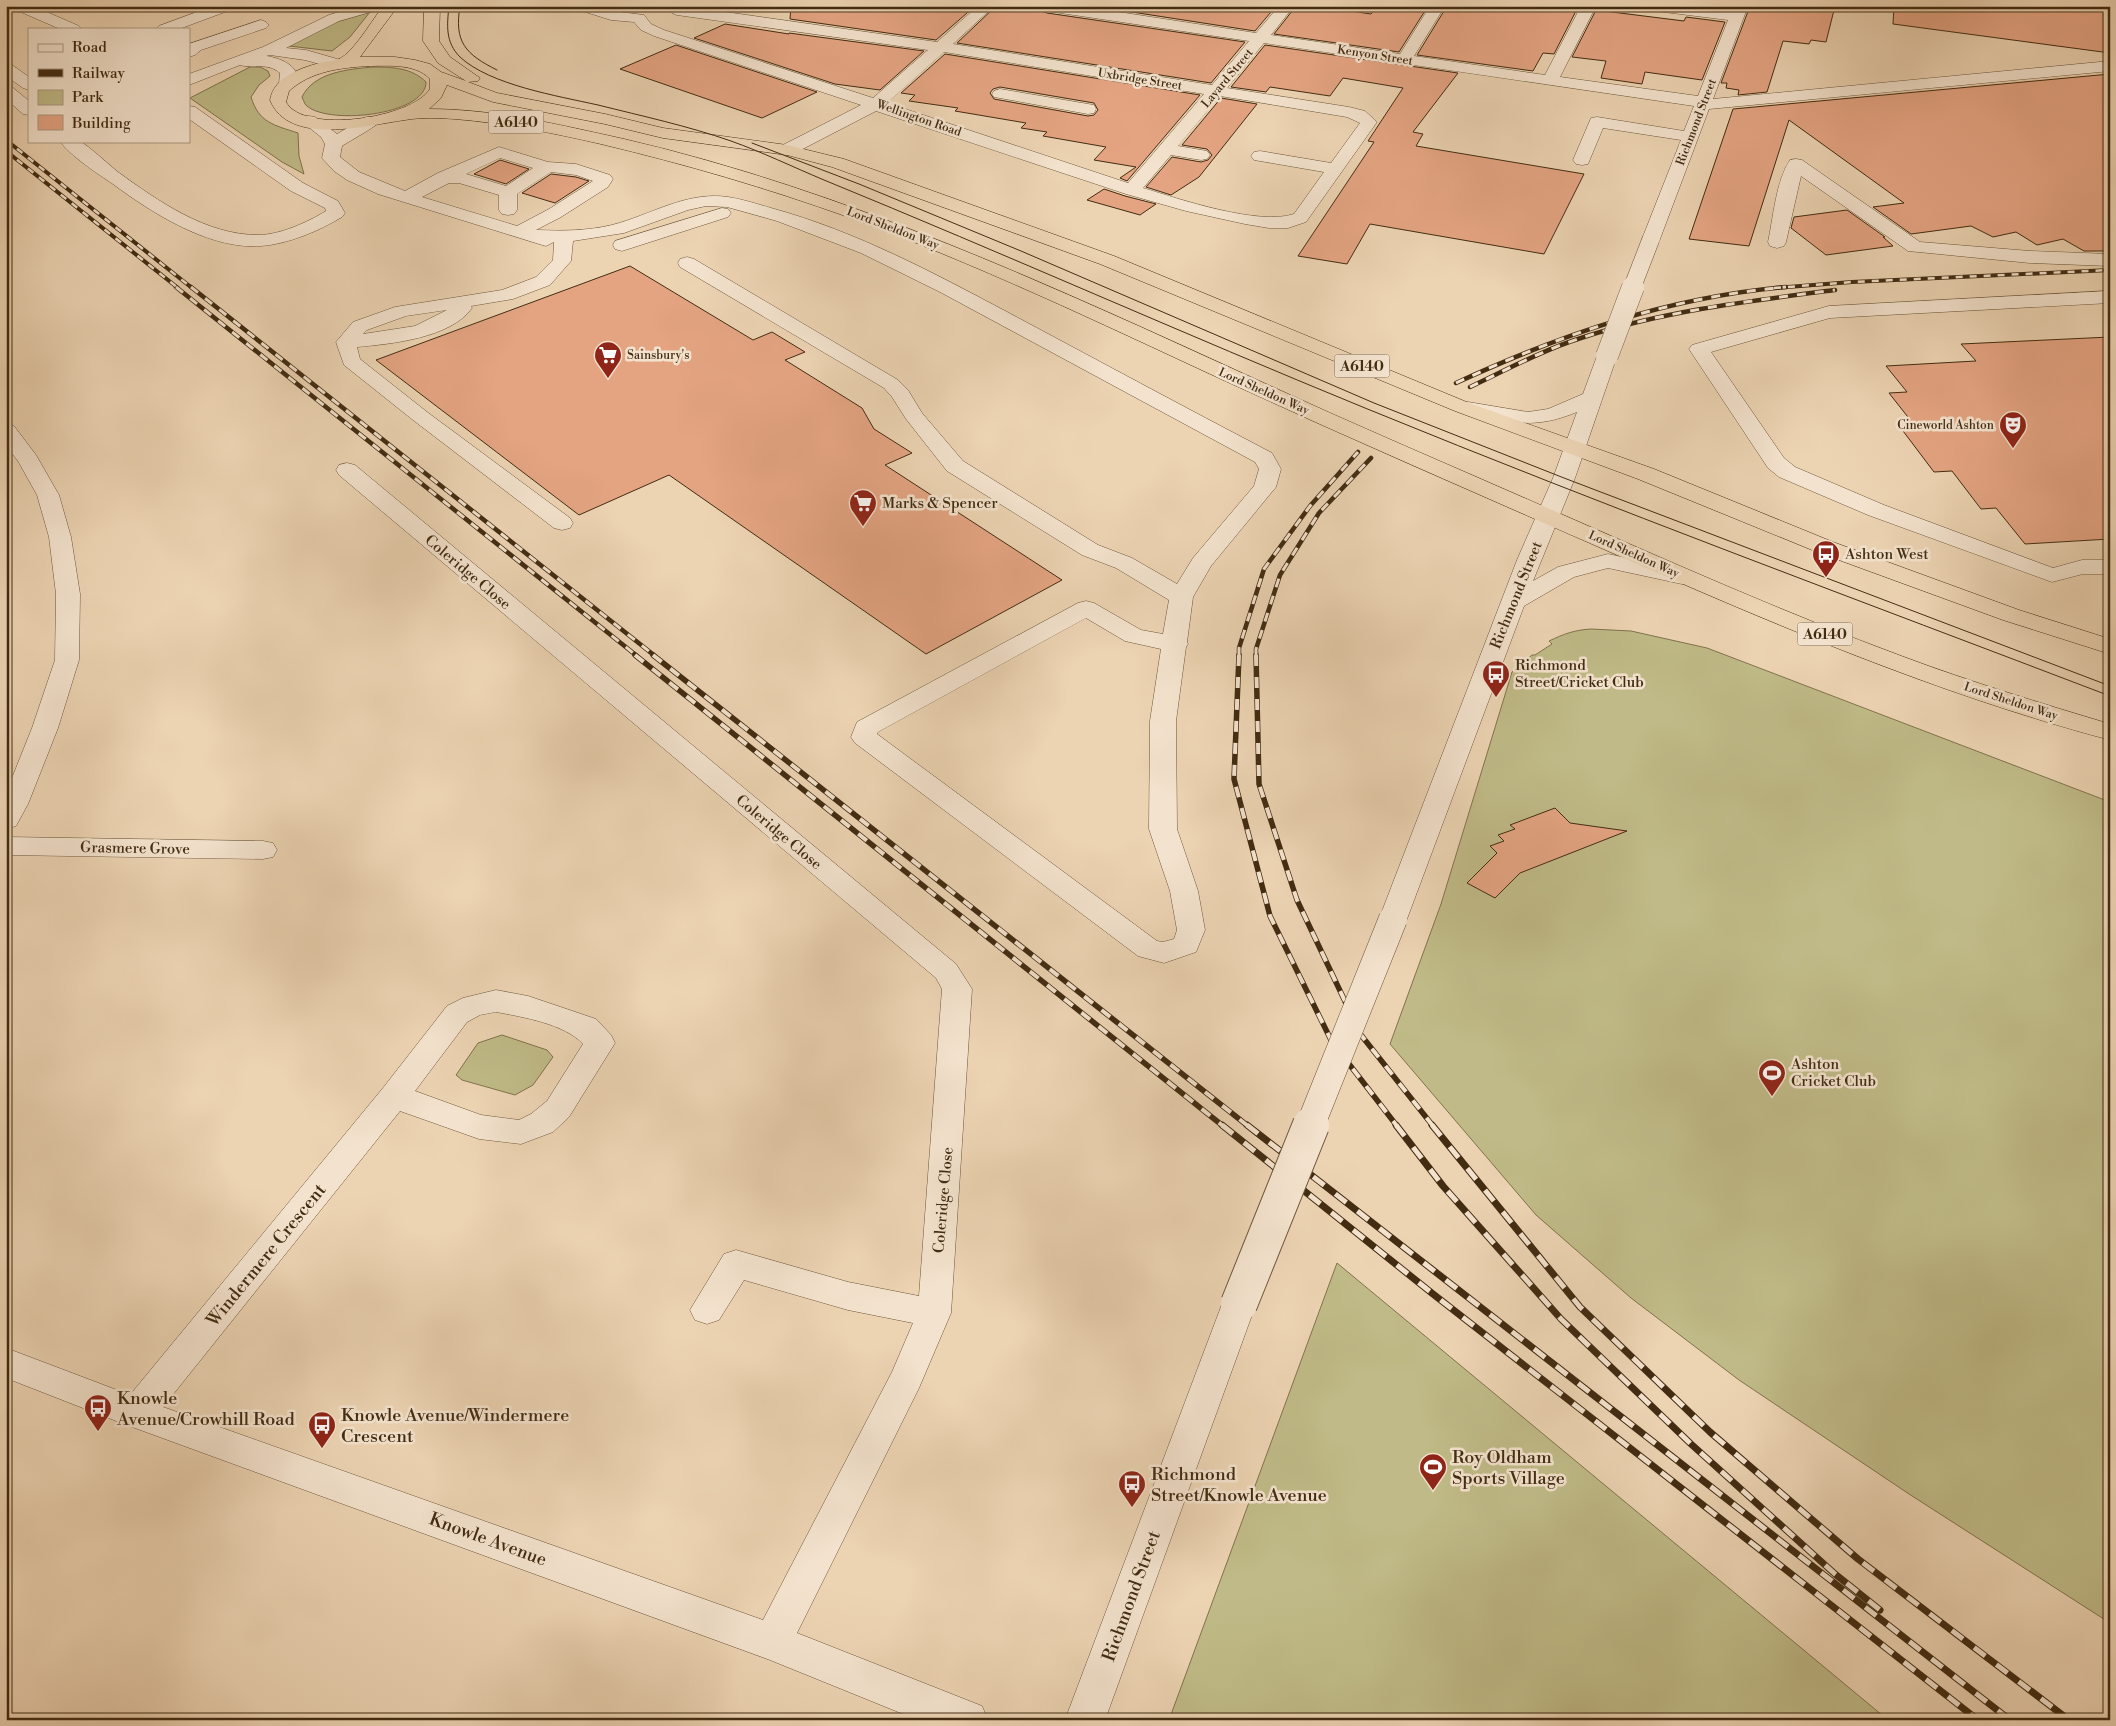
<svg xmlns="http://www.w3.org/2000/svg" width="2116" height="1726" font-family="'Libre Bodoni',serif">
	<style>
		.green { fill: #bfba87; stroke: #80734c }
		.building { fill: #e4a482; stroke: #422c12; fill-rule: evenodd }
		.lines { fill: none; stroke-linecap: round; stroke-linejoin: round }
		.minor-casing { stroke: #6c563a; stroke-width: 1 }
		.highway-casing { stroke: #422c12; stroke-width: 1 }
		.minor { fill: #f3e2cd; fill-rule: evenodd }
		.highway { fill: #ecd3b2; fill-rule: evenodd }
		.tram { stroke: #422c12; stroke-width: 1 }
		.rail-far3-casing { stroke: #422c12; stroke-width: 4 }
		.rail-far2-casing { stroke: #422c12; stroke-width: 4.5 }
		.rail-far1-casing { stroke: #422c12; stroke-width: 5.5 }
		.rail-casing { stroke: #422c12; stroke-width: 7 }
		.rail-far3 { stroke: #f3e2cd; stroke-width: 2.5; stroke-dasharray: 7; stroke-linecap: butt }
		.rail-far2 { stroke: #f3e2cd; stroke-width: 3; stroke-dasharray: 9; stroke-linecap: butt }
		.rail-far1 { stroke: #f3e2cd; stroke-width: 4; stroke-dasharray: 11; stroke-linecap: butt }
		.rail { stroke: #f3e2cd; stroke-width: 5; stroke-dasharray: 14; stroke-linecap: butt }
		.minor-bridge-far3-casing { stroke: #6c563a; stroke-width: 18; stroke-linecap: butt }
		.minor-bridge-far2-casing { stroke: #6c563a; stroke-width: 23; stroke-linecap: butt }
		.minor-bridge-far1-casing { stroke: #6c563a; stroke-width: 29; stroke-linecap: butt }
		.minor-bridge-casing { stroke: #6c563a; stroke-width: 38; stroke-linecap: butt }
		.minor-bridge-far3 { stroke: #f3e2cd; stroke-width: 17 }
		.minor-bridge-far2 { stroke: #f3e2cd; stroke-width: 22 }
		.minor-bridge-far1 { stroke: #f3e2cd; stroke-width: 28 }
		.minor-bridge { stroke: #f3e2cd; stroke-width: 36 }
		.labels { text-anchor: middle; stroke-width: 5; stroke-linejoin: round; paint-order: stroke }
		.far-street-label { font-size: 12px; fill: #422c12; stroke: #f3e2cd }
		.far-poi-label { font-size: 12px; fill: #422c12; stroke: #f3e2cd; text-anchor: start }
		.shield { fill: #f3e2cd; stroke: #77634a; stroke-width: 1 }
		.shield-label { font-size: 14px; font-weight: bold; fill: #422c12 }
		.poi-label { font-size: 15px; fill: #422c12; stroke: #f3e2cd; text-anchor: start }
		.street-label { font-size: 15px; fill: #422c12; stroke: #f3e2cd }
		.near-street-label { font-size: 18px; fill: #422c12; stroke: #f3e2cd }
		.near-poi-label { font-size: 18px; fill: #422c12; stroke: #f3e2cd; text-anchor: start }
	</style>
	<rect width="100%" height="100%" fill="#ecd3b2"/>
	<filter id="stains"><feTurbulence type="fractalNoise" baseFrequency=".004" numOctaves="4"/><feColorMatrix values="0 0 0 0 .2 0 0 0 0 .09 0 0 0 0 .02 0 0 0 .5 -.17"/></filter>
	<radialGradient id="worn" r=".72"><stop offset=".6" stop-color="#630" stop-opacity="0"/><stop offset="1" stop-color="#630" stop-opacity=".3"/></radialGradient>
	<g class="green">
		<path d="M370,12L350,37L332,51L289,46L326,25Z"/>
		<path d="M250,67H260L268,71L270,76L259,85L251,97C259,123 274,125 298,133L299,156L304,174L282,162L190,98Z"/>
		<path d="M374,67C393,67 412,68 426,82C426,116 323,126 305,104C304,102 303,99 302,97C314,72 349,69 374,67Z"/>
		<path d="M1591,629L1631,631L1707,648L2110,802V1623L1909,1494L1739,1380L1631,1298L1536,1215L1390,1044L1441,904L1512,672L1532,655H1535L1552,644L1549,641C1564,634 1574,630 1591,629Z"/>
		<path d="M502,1035L547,1050L553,1057L533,1085L515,1095L462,1080L456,1075L478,1043Z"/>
		<path d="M1337,1263L1888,1720H1169Z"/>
	</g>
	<g class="building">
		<path d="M791,6H975L936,40L790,19Z"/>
		<path d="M996,6H1038L1041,11L1047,13L1245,42L1211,83L957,43Z"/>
		<path d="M1093,6H1276L1255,31Z"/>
		<path d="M1296,6H1318L1371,14L1377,6H1428L1399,52L1274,34Z"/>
		<path d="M1447,6H1570L1578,7L1554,54L1543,53L1533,71L1417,55Z"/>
		<path d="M1750,6H1835L1826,42L1811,40L1809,44L1783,41L1767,92L1738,95L1739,90L1726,88L1727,83H1721Z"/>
		<path d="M1894,6H2110V53L1893,24Z"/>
		<path d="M1596,10L1684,21L1686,17L1725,22L1702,80L1645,72L1642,84L1601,78L1606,61L1572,57Z"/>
		<path d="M725,24L789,34V33L924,51L880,90L835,84L694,38Z"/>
		<path d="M676,45L817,92L762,118L620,69Z"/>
		<path d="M1265,45L1458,73L1413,132L1423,134L1416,146L1584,174L1544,254L1370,224L1347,264L1298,256L1374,142L1368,141L1403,88L1343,78L1330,96L1270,87L1266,92L1231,87Z"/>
		<path d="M945,54L1200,95L1127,181L1120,178L1136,167L1094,160L1106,147L1043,136L1047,132L1021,128L1026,123L955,111L958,108L909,101L915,95L901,93ZM1000,87L1094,103L1098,110L1094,115L1088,116L994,99L990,93L993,89Z"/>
		<path d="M2110,74V251H2084L2063,239L2037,245L2016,232L1993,237L1971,226L1911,234L1873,207L1904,203L1789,120L1749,246L1689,239L1733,109Z"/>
		<path d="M1221,98L1257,104L1199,177L1171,195L1146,187L1172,157L1201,162L1208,160L1212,155L1207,149L1182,145Z"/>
		<path d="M500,160L529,169L506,184L474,174Z"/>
		<path d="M551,174L576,177L589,181L555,203L522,193Z"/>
		<path d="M1104,189L1125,196L1156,204L1140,215L1087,200Z"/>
		<path d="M1847,210L1885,237H1883L1893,246L1826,255L1791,228L1794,217Z"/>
		<path d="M630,266L753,340L772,332L805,352L785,360L862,408L874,429L912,453L885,465L1062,580L926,654L669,475L579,515L376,360Z"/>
		<path d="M2110,337V539L2025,544L1996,508L1981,509L1952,471L1934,472L1900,427L1915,426L1889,393L1907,392L1886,366L1976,361L1961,344Z"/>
		<path d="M1555,808L1570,823L1627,831L1520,873L1495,898L1467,883L1497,853L1490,846L1504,841L1498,835L1515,829L1510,825Z"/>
	</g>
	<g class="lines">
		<g class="minor-casing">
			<g id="minor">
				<path d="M12,6H33L79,26L82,29H60L14,9Z"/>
				<path d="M213,6H235L233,9L179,29H156L159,26Z"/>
				<path d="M359,6H383L381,9L339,21L286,48L306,50L344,61L346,64L344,67L338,69L305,60L270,55L266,56C281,58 306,68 293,87H281L279,84L280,73C267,62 254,69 240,65L189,85V74L263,47L329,15Z"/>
				<path d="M574,6H598L612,11L644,15L651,24L664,30L873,98L928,50L677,15L672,13L669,10L672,7L683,6L937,42L978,6H994L953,44L1212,85L1249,41L1047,11L1042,9L1040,6H1079L1256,33L1279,6H1294L1271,35L1400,54L1430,6H1445L1414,56L1545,75L1581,6H1596L1560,77L1698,96L1728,20L1656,11L1651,9L1649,6H1691L1731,12L1733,6H1748L1713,99L2110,61V71L1709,109L1660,239L1658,243L1651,245L1644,243L1642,239L1681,140L1603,128L1588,164L1582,165L1576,164L1573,160L1591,118L1597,117L1684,131L1694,106L1264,43L1227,88L1349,107L1365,111L1377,122L1306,222L1288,228H1269L1245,224L1186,211L1126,194L876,111L793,154L787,155L781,154L778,150L781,146L861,105L654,36L641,30L634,22L611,20L576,9ZM944,52L1204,94L1128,183L887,103ZM1220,96L1347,117L1360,123L1331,163L1260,151L1254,152L1251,156L1254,160L1324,172L1294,214C1259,226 1179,199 1143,188L1171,155L1201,160L1207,159L1210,155L1207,151L1178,146Z"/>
				<path d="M261,20L266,22L269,25L266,28L201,50L195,55L189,57V44Z"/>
				<path d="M6,63L12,65L29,77V90L23,88L6,76Z"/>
				<path d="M6,85L12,87L29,101V115L23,114L6,99Z"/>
				<path d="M1000,89L1088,104L1094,105L1096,109L1094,113L1088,114L994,97L992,94L994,91Z"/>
				<path d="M189,106L195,107L303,183L338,201L345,213L342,217C319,231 288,244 261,246C210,250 152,213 113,184C98,174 69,155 60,141C65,141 74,140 79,141C87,144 109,165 118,172C158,201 206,235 258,235C280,235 308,222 326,211L325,208L291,191L189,119Z"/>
				<path d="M309,116L315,117L337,134L366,117H378L380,121C376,127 351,140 342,146L340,157L359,172L405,191L438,173L499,147L548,162L576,164L610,175L613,179L608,187L561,217L536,230C562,231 587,231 612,225C651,215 686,191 728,197C742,199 757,204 771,208C855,231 932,272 1009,313C1097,360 1184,407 1272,453L1281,469L1276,487L1211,566L1193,597L1187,642L1188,644L1186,647L1176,721L1177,829L1198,891L1205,930L1196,952L1164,963L1138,956L855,743L851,737L857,722L1078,603L1086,601L1094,603L1141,630L1163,634L1169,600L1116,568L1082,555L947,471L906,419L892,397L884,388L680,267L678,263L680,259L687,257L694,259L898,380L908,390L922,413L963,461L1098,545L1132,558L1177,584L1193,558L1254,486L1259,469L1255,462L940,292L861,253L777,221L727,207L706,206L688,210L624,233L573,241L571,261L550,285L513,299L471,306L472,308C451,338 391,344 357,347L360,359L427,412L570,518L573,523L570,528L562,530L554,528L413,420L344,365L336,342L353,322L395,307L502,290L536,277L553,260L554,242L546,246L539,244L378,194L347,180L334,171L322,158L325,144L321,137L301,121L303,117ZM500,158L533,168L506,186L466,174ZM551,172L576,175L593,181L549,209L517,226L422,197L449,183H459L499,195V210L502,214L508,215L514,214L517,210V194ZM447,310L415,326L363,334L367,330L406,316ZM1086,618L1125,641L1161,649L1150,721L1149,829L1170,891L1177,930L1174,939L1163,942L1157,941L877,734L878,732Z"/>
				<path d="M1796,159L1802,160L1920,242L2030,251L2110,254V266L2030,263L1908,251L1801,176L1786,242L1784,246L1777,248L1770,246L1768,242C1773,219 1776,180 1790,160Z"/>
				<path d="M722,208L728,209L731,213L728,217L622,251L615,249L613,245L615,241Z"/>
				<path d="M2110,291V303L1830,318L1711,352L1784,458L1795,467L1884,505L2053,568L2082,560H2110V574H2083L2052,582L1868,515L1779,477L1768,468L1689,349L1692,345L1829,306Z"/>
				<path d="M1607,350L1614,352L1617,356L1575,478L1533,581L1558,567L1608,554L1690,572L1694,577L1690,582L1682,584L1608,568L1574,577L1524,606L1407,919L1403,926L1393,929L1383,926L1379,919L1517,560L1553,478L1577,412C1534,430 1511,422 1468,414L1461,412L1458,408L1461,404L1468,402L1528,412L1548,409L1583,394L1597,356L1600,352Z"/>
				<path d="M6,425L14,426L36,455L59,495L71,537L80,594L79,660L58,728L28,804L16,826L6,829V793L32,728L55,660L56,594L49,537L37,495L18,461L6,446Z"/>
				<path d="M347,463L355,465L956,964L972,989L951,1313L919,1388L797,1633L982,1706L988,1720H918L770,1660L124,1424L6,1378V1348L130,1395L383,1088L447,1006L463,998L496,990L528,996L596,1019L611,1035L615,1043L569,1117L553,1132L521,1144L479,1139L400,1111L163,1407L763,1620L892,1372L913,1323L848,1310L744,1280L719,1320L707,1324L695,1320L690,1310L724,1254L736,1250L848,1282L919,1296L942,989L936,978L339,475L336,470L339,465ZM496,1012C523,1017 565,1024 583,1044L547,1101L531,1114L519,1120L481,1115L415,1091L467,1022L480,1015Z"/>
				<path d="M6,837L263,841L273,843L277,850L273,857L263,859L6,855Z"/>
				<path d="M1239,1290L1251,1294L1256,1304L1105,1720H1065L1222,1304L1227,1294Z"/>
			</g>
		</g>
		<g class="highway-casing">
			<path id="highway" d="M383,6H398L360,57H395L415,60L430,64L441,72L466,81L438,63L423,41L424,6H440L439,41L450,57L480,78L478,81L468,82L497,93L605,114L663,128L787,145L844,159L1114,256L1469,403L1654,469L1833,542L2019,610L2110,639V654L2003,620L1817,552L1638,479L1455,411L1100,264L832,167L787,155L663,138L605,124L493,102L447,85L441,98L429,109C495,109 560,125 624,139C848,191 1056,288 1264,383C1357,426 1452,466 1545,507C1664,559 1782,612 1904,657C1971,682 2040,703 2110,724V740C1934,693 1766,621 1601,548C1474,492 1346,437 1221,379C1098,322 975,263 848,217C767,188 685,164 601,144C553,133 504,123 455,119C439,118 422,117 405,120C368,125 289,147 270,100C274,76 303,67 324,62C328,61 335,61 339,59C353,53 373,19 383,6ZM368,66C388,66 415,63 430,79V89C412,118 304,135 286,102L289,91C311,71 340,68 368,66Z"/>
		</g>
		<use href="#minor" class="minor"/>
		<use href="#highway" class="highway"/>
		<g class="tram">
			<path d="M449,6C447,25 445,42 460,57C490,85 558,96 598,105C642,116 688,126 731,141C762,152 793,167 824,180C1005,254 1184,334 1365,408C1612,509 1861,601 2110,696"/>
			<path d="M460,6C454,42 465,54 497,70"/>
			<path d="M752,143L859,184L1021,251L1374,403L1564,478L2110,686"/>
		</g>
		<g class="rail-far3-casing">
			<g id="rail-far3">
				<path d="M6,140L192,288"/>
				<path d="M6,151L178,288"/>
				<path d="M1774,288L1852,282L2110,270"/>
			</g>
		</g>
		<g class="rail-far2-casing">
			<g id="rail-far2">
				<path d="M176,287L637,656"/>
				<path d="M191,287L655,656"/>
				<path d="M1456,383C1562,334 1670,297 1786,287"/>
				<path d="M1470,387C1506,370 1543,350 1581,338C1664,311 1749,301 1835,290"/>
				<path d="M1239,656V648L1264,569L1310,506L1358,452"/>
				<path d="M1256,656V649L1280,575L1319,513L1371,458"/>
			</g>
		</g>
		<g class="rail-far1-casing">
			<g id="rail-far1">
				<path d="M635,655L1223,1126"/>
				<path d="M653,655L1248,1126"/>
				<path d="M1239,655L1234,779L1270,916L1332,1042L1397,1126"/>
				<path d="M1256,655L1259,784L1297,900L1361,1035L1433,1126"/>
			</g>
		</g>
		<g class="rail-casing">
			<g id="rail">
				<path d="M1222,1125L1433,1294L1978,1720"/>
				<path d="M1247,1125L2010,1720"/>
				<path d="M1396,1125L1443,1186L1561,1319L1691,1444L1835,1574L1880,1610"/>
				<path d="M1432,1125L1580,1307L1710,1432L1858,1559L2069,1720"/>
			</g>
		</g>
		<use href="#rail-far3" class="rail-far3"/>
		<use href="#rail-far2" class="rail-far2"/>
		<use href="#rail-far1" class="rail-far1"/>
		<use href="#rail" class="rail"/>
		<g class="minor-bridge-far3-casing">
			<path id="minor-bridge-far3" d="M1632,288L1651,239"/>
		</g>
		<g class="minor-bridge-far2-casing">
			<path id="minor-bridge-far2" d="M1607,356L1633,287"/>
		</g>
		<g class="minor-bridge-far1-casing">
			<path id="minor-bridge-far1" d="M1310,1126L1393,919"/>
		</g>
		<g class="minor-bridge-casing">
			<path id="minor-bridge" d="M1239,1304L1311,1125"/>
		</g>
		<use href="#minor-bridge-far3" class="minor-bridge-far3"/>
		<use href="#minor-bridge-far2" class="minor-bridge-far2"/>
		<use href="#minor-bridge-far1" class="minor-bridge-far1"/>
		<use href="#minor-bridge" class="minor-bridge"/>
	</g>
	<defs>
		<g id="supermarket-pin" transform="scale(1.4375)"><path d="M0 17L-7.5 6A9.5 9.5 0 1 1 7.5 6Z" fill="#8f2418" stroke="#f3e2cd"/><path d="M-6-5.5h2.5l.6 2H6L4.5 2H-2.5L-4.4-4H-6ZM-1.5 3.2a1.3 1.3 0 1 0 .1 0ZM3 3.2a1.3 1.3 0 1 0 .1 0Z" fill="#fff"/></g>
		<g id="theatre-pin" transform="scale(1.4375)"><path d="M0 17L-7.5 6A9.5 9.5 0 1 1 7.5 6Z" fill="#8f2418" stroke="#f3e2cd"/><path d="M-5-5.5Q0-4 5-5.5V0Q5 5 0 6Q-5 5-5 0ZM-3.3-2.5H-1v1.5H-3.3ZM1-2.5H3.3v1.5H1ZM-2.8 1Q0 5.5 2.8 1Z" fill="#fff"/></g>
		<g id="bus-pin" transform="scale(1.4375)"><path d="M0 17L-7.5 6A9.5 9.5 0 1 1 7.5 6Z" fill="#8f2418" stroke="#f3e2cd"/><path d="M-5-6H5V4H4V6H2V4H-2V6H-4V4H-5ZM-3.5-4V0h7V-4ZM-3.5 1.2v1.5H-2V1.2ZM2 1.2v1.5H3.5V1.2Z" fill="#fff"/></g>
		<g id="stadium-pin" transform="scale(1.4375)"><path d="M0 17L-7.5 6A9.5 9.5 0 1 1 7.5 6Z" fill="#8f2418" stroke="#f3e2cd"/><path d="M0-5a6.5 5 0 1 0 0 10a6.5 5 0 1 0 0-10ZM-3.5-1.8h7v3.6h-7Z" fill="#fff"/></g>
	</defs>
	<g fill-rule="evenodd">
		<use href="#supermarket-pin" x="608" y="355"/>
		<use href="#theatre-pin" x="2013" y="425"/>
		<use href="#supermarket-pin" x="863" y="503"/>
		<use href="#bus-pin" x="1826" y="554"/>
		<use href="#bus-pin" x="1496" y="674"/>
		<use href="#stadium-pin" x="1772" y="1073"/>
		<use href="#bus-pin" x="98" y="1408"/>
		<use href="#bus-pin" x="322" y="1425"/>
		<use href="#stadium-pin" x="1433" y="1467"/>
		<use href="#bus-pin" x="1132" y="1484"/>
	</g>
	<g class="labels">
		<g class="far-street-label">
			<text transform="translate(1375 55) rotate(9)" y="4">Kenyon Street</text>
			<text transform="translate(1227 78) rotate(-50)" y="4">Layard Street</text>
			<text transform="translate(1140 79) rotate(9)" y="4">Uxbridge Street</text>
			<text transform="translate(919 118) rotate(19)" y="4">Wellington Road</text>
			<text transform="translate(1696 122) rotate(-69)" y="4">Richmond Street</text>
			<text transform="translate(893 228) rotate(21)" y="4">Lord Sheldon Way</text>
			<text transform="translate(1264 391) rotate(24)" y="4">Lord Sheldon Way</text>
			<text transform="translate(1634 554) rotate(24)" y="4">Lord Sheldon Way</text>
			<text transform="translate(2011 701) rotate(18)" y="4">Lord Sheldon Way</text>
		</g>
		<g class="far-poi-label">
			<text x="627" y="359">Sainsbury's</text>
			<text x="1994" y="429" text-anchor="end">Cineworld Ashton</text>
		</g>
		<g class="shield">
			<rect x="488.5" y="110.5" width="55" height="23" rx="4"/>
			<rect x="1334.5" y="354.5" width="55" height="23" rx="4"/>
			<rect x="1797.5" y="622.5" width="55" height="23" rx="4"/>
		</g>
		<g class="shield-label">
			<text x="516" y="127">A6140</text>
			<text x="1362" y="371">A6140</text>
			<text x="1825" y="639">A6140</text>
		</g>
		<g class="poi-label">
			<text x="882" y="508">Marks &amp; Spencer</text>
			<text x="1845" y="559">Ashton West</text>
			<text x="1515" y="670">Richmond<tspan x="1515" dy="17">Street/Cricket Club</tspan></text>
			<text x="1791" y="1069">Ashton<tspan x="1791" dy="17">Cricket Club</tspan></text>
		</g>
		<g class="street-label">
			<text transform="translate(468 572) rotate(40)" y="5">Coleridge Close</text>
			<text transform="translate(1516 595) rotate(-68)" y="5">Richmond Street</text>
			<text transform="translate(779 832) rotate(40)" y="5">Coleridge Close</text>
			<text transform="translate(135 848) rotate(1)" y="5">Grasmere Grove</text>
			<text transform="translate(943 1200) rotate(-85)" y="5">Coleridge Close</text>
		</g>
		<g class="near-street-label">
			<text transform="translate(266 1255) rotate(-51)" y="6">Windermere Crescent</text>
			<text transform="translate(488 1539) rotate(20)" y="6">Knowle Avenue</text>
			<text transform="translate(1131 1596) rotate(-70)" y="6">Richmond Street</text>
		</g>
		<g class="near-poi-label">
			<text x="117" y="1404">Knowle<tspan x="117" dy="21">Avenue/Crowhill Road</tspan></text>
			<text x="341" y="1421">Knowle Avenue/Windermere<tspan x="341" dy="21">Crescent</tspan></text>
			<text x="1452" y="1463">Roy Oldham<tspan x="1452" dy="21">Sports Village</tspan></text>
			<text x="1151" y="1480">Richmond<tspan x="1151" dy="21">Street/Knowle Avenue</tspan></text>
		</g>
	</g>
	<rect width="2116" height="1726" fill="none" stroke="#ecd3b2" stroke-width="25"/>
	<rect x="8" y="8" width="2101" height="1711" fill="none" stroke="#422c12" stroke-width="2.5"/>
	<rect x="12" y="12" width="2091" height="1701" fill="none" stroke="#422c12"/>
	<rect x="28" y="28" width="162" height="115" fill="#f3e2cd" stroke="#ac9982"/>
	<rect x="38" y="44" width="25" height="8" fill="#f3e2cd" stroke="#ac9982"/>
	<text x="72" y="52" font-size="15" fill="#422c12">Road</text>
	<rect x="38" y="69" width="25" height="8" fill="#422c12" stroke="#ac9982"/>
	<text x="72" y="78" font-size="15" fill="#422c12">Railway</text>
	<rect x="38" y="90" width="25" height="15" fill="#bfba87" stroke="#ac9982"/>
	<text x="72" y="102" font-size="15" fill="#422c12">Park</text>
	<rect x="38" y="115" width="25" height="15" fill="#e4a482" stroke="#ac9982"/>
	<text x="72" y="128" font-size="15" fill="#422c12">Building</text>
	<rect width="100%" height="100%" filter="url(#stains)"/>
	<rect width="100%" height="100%" fill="url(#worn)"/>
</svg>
